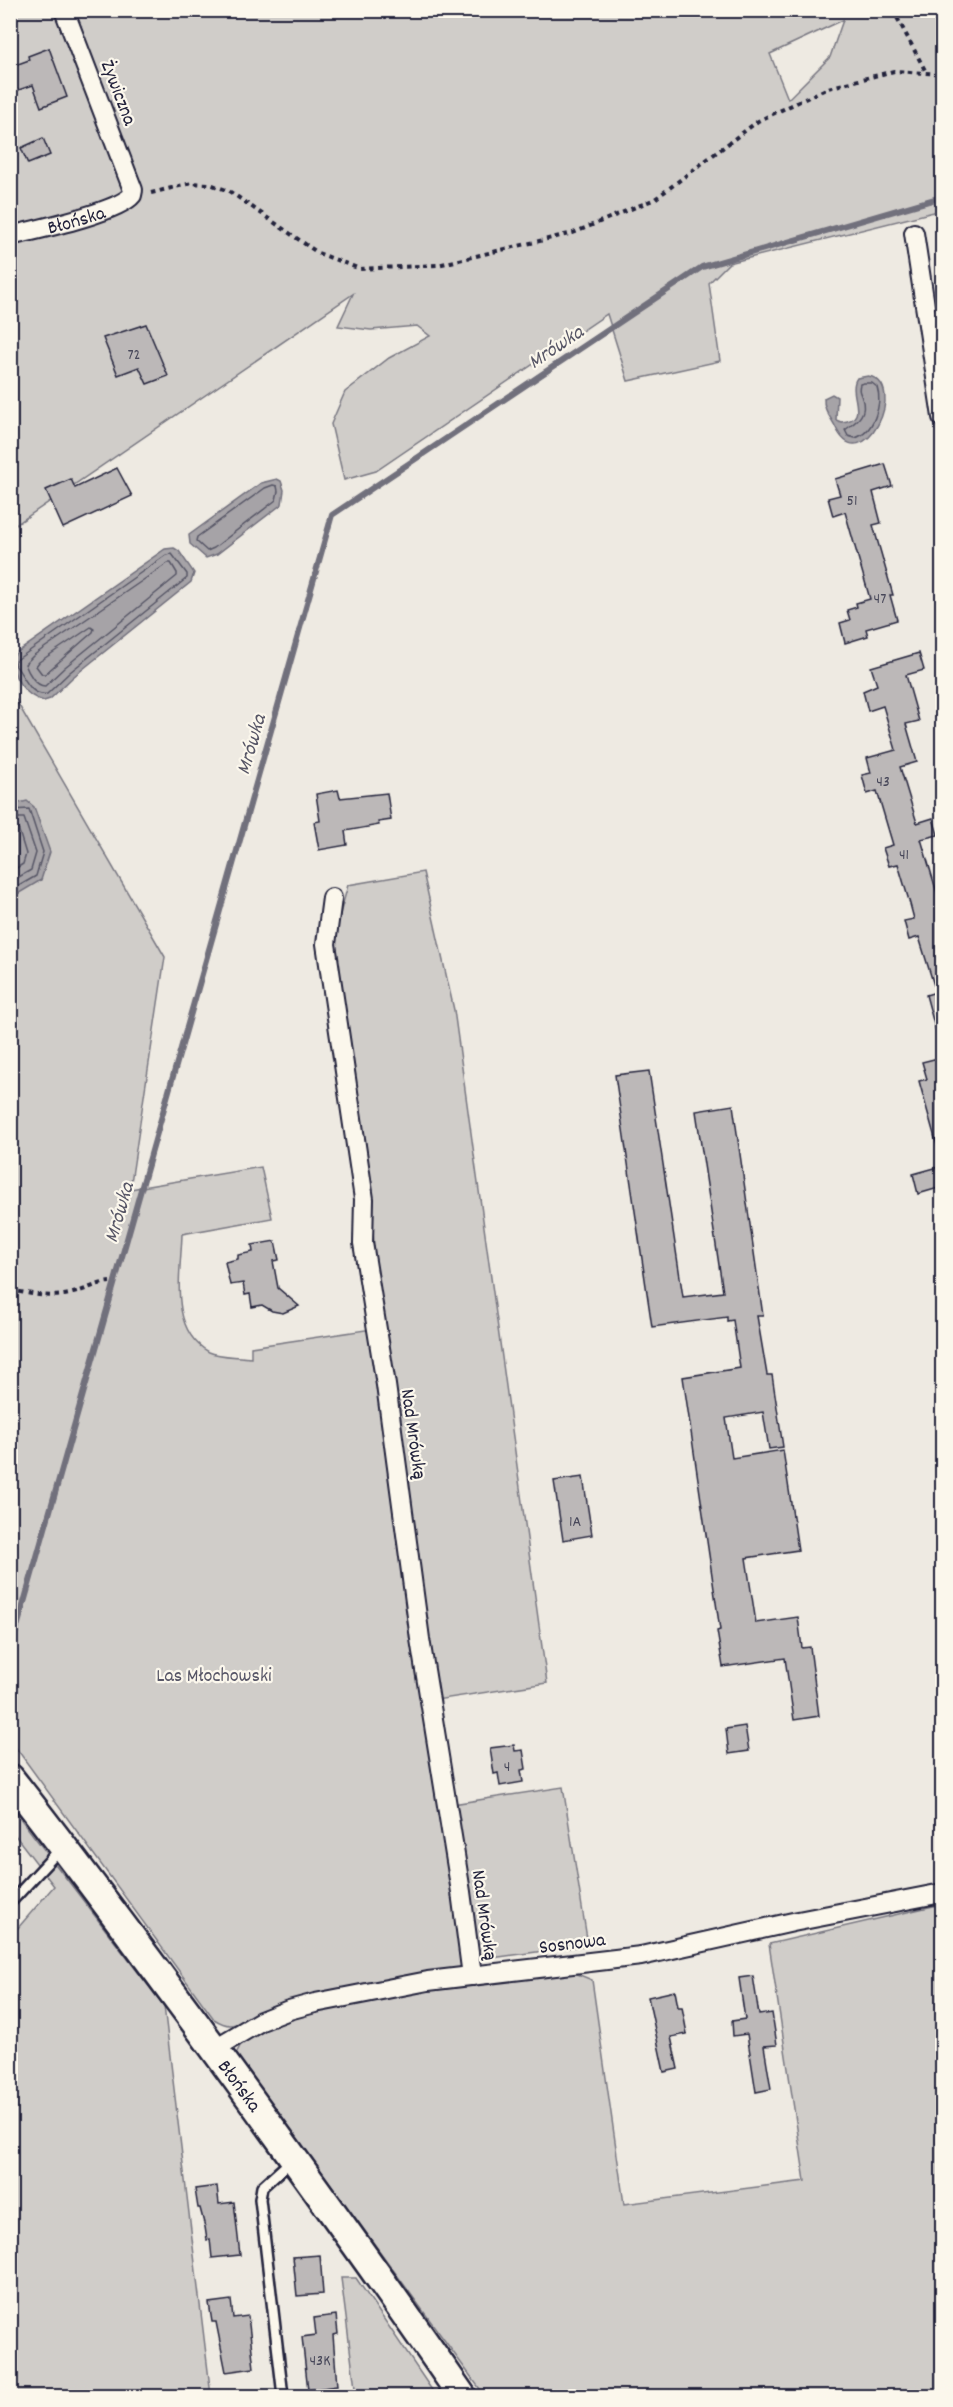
<svg xmlns="http://www.w3.org/2000/svg" width="953" height="2407" font-family="Dekko,sans-serif">
	<style>
		.green { fill: #d0cdc9; stroke: #797882; stroke-width: 1.5; fill-rule: evenodd }
		.water { fill: #a6a3a7; stroke: #716f7c; stroke-width: 1.5 }
		.lines { fill: none; stroke-linecap: round; stroke-linejoin: round }
		.shore { stroke: #575666; stroke-width: 1.5 }
		.stream { stroke: #716f7c; stroke-width: 6 }
		.building { fill: #bcb8b8; stroke: #22223b; stroke-width: 1.5 }
		.lane-casing { stroke: #22223b; stroke-width: 14 }
		.street-casing { stroke: #22223b; stroke-width: 22 }
		.secondary-casing { stroke: #22223b; stroke-width: 32 }
		.path { stroke: #22223b; stroke-width: 4; stroke-dasharray: 4.5 4.5; stroke-linecap: butt }
		.lane { stroke: #fbf7ec; stroke-width: 9 }
		.street { stroke: #fbf7ec; stroke-width: 18 }
		.secondary { stroke: #fbf7ec; stroke-width: 27 }
		.labels { text-anchor: middle; stroke-width: 4.5; stroke-linejoin: round; paint-order: stroke }
		.number-label { font-size: 16px; fill: #48485a }
		.street-label { font-size: 20px; fill: #22223b; stroke: #fbf7ec }
		.park-label { font-size: 20px; fill: #565566; stroke: #fbf7ec }
		.water-label { font-size: 21px; font-style: italic; fill: #575666; stroke: #fbf7ec }
	</style>
	<rect width="100%" height="100%" fill="#eeeae2"/>
	<filter id="ink" filterUnits="userSpaceOnUse"><feTurbulence type="fractalNoise" baseFrequency=".0167" numOctaves="2"/><feDisplacementMap in="SourceGraphic" scale="12" xChannelSelector="R" yChannelSelector="G"/><feConvolveMatrix kernelMatrix="1 2 1 2 8 2 1 2 1" color-interpolation-filters="sRGB"/></filter>
	<g filter="url(#ink)">
		<g class="green">
			<path d="M877,10L940,21L936,11H942V210L729,263L709,283L720,361L628,381L607,314L376,471L344,480L331,424L345,392L389,358L430,336L417,326L371,330L338,326L353,294L11,528V11ZM843,20L830,57L788,99L770,54Z"/>
			<path d="M10,690L165,957L130,1189L261,1167L272,1218L182,1234C181,1273 168,1329 209,1352C219,1357 238,1356 251,1358V1347L372,1329L465,1949L462,1969L251,2019C234,2025 230,2029 214,2019L11,1741Z"/>
			<path d="M423,872L454,1010L547,1683L436,1700L381,1328L366,1147L332,943L348,885Z"/>
			<path d="M563,1787L588,1945L492,1958L475,1946L453,1804Z"/>
			<path d="M10,1805L164,2006L211,2396H11V1936L54,1886L11,1830Z"/>
			<path d="M942,1904V2396H485L236,2054L242,2042L255,2031L304,2014L428,1988L575,1973L592,1980L624,2204L805,2181L769,1944Z"/>
			<path d="M341,2278H356L436,2396H356Z"/>
		</g>
		<g class="water">
			<path d="M868,376C911,383 862,482 836,428C831,417 823,410 824,398L832,394L837,397L836,420L841,422C872,420 846,393 857,378Z"/>
			<path d="M277,479L281,481L284,490L282,504L217,554L206,558L190,544L189,535L261,483Z"/>
			<path d="M174,548L179,551L194,573L191,582L73,677L50,699L44,701C24,696 11,676 12,656L165,549Z"/>
			<path d="M27,801L34,807L50,852L41,880L11,898V805Z"/>
		</g>
		<g class="lines">
			<g class="shore">
				<path d="M864,383H872L877,387C883,405 873,433 855,438L848,436L845,430C855,422 868,416 862,398C860,392 858,391 860,384Z"/>
				<path d="M273,485L277,486L278,491L276,500L214,548L207,551L196,541L197,537L265,488Z"/>
				<path d="M172,554L187,574V578L70,672L47,694C29,697 24,674 14,664L15,661L166,555Z"/>
				<path d="M168,563H171L177,573V576L65,667L45,686C35,686 28,672 25,664L34,655Z"/>
				<path d="M91,627L94,629L93,632L45,674H42L36,666L39,662Z"/>
				<path d="M10,810L29,809L43,852L36,876L10,891"/>
				<path d="M10,818H24L36,853L31,870L10,882"/>
				<path d="M10,827L18,828L26,854L23,864L10,872"/>
			</g>
			<path class="stream" d="M10,1652L332,515L702,267L942,197"/>
		</g>
		<g class="building">
			<path d="M49,48L67,97L41,107L33,85L10,93V67L29,60L28,56Z"/>
			<path d="M43,138L50,155L28,164L21,148Z"/>
			<path d="M146,324L168,376L147,384L139,367L118,375L103,338Z"/>
			<path d="M885,464L892,486L873,492L881,523L873,525L893,595H890L897,620L866,629L868,636L845,643L840,623L850,620L847,610L857,607L856,603L870,599L845,512L833,516L828,498L840,495L835,479Z"/>
			<path d="M117,468L132,496L63,528L46,490L71,479L75,488Z"/>
			<path d="M919,653L924,670L906,675L919,721L906,724L917,762L900,767L917,823L933,818L938,835L921,839L938,896L942,895V1038L938,1039L926,995L936,992L919,937L909,940L904,921L914,919L910,904L898,864L889,866L883,848L893,845L877,791L867,794L862,775L871,773L867,758L896,750L883,706L868,711L863,691L877,685L871,667Z"/>
			<path d="M338,790L340,798L387,793L391,820L378,822L379,825L345,831L347,845L319,850L314,822L320,821L316,794Z"/>
			<path d="M942,1057V1148L938,1149L919,1081L927,1079L922,1062Z"/>
			<path d="M649,1071L683,1297L723,1292L696,1111L733,1105L763,1316H757L767,1375H772L783,1447L769,1449L763,1412L726,1418L732,1458L783,1450L798,1550L746,1558L756,1623L798,1617L802,1648L810,1647L819,1716L794,1720L785,1658L723,1667L717,1631L720,1630L683,1377L740,1368L733,1320L727,1321V1317L652,1327L615,1075Z"/>
			<path d="M942,1166V1187L918,1194L913,1174Z"/>
			<path d="M275,1241L279,1260L273,1261L278,1288L299,1306L283,1313L272,1311L262,1305L252,1307L250,1294L245,1295L243,1283L230,1285L225,1262L238,1259V1255L253,1252L252,1245Z"/>
			<path d="M583,1477L592,1535L563,1540L554,1481Z"/>
			<path d="M745,1726L749,1751L729,1754L726,1729Z"/>
			<path d="M514,1745L515,1751L523,1750L526,1769L521,1770L523,1782L500,1786L498,1773L494,1774L490,1748Z"/>
			<path d="M753,1976L759,2015L772,2013L777,2045L764,2046L771,2089L756,2092L747,2034L733,2036L732,2021L745,2019L739,1978Z"/>
			<path d="M675,1991L678,2007H682L687,2034L671,2037L678,2069L664,2072L648,1997Z"/>
			<path d="M217,2186L219,2204L234,2202L240,2255L212,2258L210,2239L207,2240L205,2227L200,2208H198L195,2189Z"/>
			<path d="M320,2255L323,2294L297,2296L293,2257Z"/>
			<path d="M231,2300L233,2318L248,2316L254,2368L226,2372L216,2322H212L209,2303Z"/>
			<path d="M336,2315L338,2334L333,2335L337,2386L308,2390L302,2337L316,2335L314,2318Z"/>
		</g>
		<g class="lines">
			<g class="lane-casing">
				<g id="lane">
					<path d="M10,1903L62,1847"/>
					<path d="M283,2396L260,2199L262,2187L293,2159"/>
				</g>
			</g>
			<g class="street-casing">
				<g id="street">
					<path d="M914,233L942,417"/>
					<path id="s1" d="M10,236C35,230 119,212 132,195L133,190L64,10"/>
					<path d="M332,898L326,944L364,1199L363,1243L386,1385L420,1639L461,1892L472,1976"/>
					<path d="M214,2049L261,2021L289,2010L315,2003L428,1981L641,1956L793,1922L942,1893"/>
				</g>
			</g>
			<g class="secondary-casing">
				<g id="secondary">
					<path id="s2" d="M10,1778C74,1859 135,1942 196,2024C286,2147 376,2271 462,2396"/>
				</g>
			</g>
			<g class="path">
				<path d="M893,10L926,72"/>
				<path d="M151,193L192,183L210,184L229,191L318,253L360,269L438,265L573,233L655,199L758,121L828,88L894,71L942,74"/>
				<path d="M10,1290C32,1294 51,1299 73,1293C86,1290 96,1283 110,1282"/>
			</g>
			<use href="#lane" class="lane"/>
			<use href="#street" class="street"/>
			<use href="#secondary" class="secondary"/>
		</g>
	</g>
	<g class="labels">
		<g class="number-label">
			<text x="134" y="359">72</text>
			<text x="852" y="505">51</text>
			<text x="880" y="603">47</text>
			<text x="883" y="786">43</text>
			<text x="904" y="859">41</text>
			<text x="575" y="1526">1A</text>
			<text x="507" y="1771">4</text>
			<text x="320" y="2365">43K</text>
		</g>
		<g class="street-label">
			<text transform="translate(120 92) rotate(69)" y="7">Żywiczna</text>
			<text dy="7" stroke="none"><textPath href="#s1" startOffset="68">Błońska</textPath></text>
			<text transform="translate(415 1434) rotate(82)" y="7">Nad Mrówką</text>
			<text transform="translate(486 1915) rotate(82)" y="7">Nad Mrówką</text>
			<text transform="translate(572 1942) rotate(-7)" y="7">Sosnowa</text>
			<text dy="7" stroke="none"><textPath href="#s2" startOffset="384">Błońska</textPath></text>
		</g>
		<g class="park-label">
			<text x="214" y="1681">Las Młochowski</text>
		</g>
		<g class="water-label">
			<text transform="translate(555 346) rotate(-34)" y="7">Mrówka</text>
			<text transform="translate(250 744) rotate(-74)" y="7">Mrówka</text>
			<text transform="translate(118 1212) rotate(-74)" y="7">Mrówka</text>
		</g>
	</g>
	<rect width="953" height="2407" fill="none" stroke="#fbf7ec" stroke-width="36"/>
	<rect x="18" y="18" width="917" height="2371" fill="none" stroke="#22223b" stroke-width="2" filter="url(#ink)"/>
</svg>
